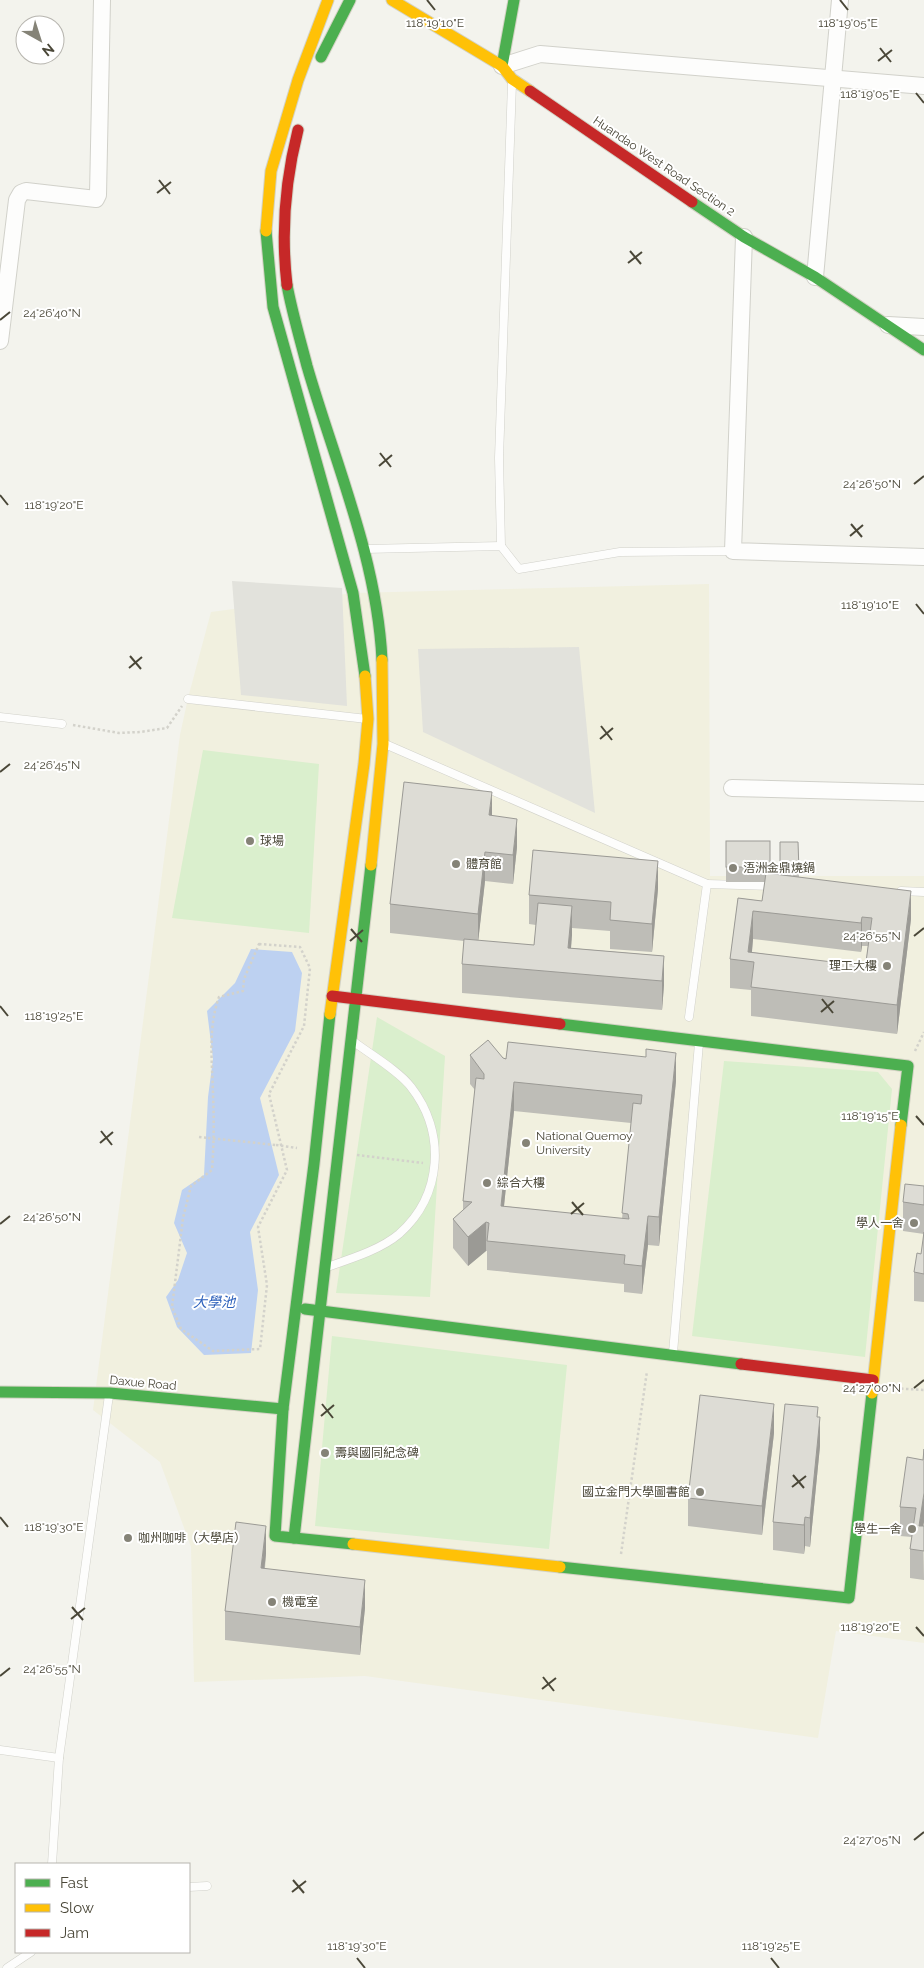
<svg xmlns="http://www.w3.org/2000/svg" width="924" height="1968" font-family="Raleway,'Noto Sans TC',sans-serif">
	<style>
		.education { fill: #f1f0df }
		.green { fill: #daefcd }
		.parking { fill: #e2e2dc }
		.water { fill: #bdd1f1 }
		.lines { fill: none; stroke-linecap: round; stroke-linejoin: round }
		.lane-casing { stroke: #d1d1ca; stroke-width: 9 }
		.street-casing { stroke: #d1d1ca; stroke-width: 18 }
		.fast-casing { stroke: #d3d2c4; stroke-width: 13 }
		.slow-casing { stroke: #d3d2c4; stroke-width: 13 }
		.jam-casing { stroke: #d3d2c4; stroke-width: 13 }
		.path { stroke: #d3d2cb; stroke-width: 2.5; stroke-dasharray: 2.5 2.5; stroke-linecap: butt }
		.lane { stroke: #fdfdfc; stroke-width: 8 }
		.street { stroke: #fdfdfc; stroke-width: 16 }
		.fast { stroke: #4caf50; stroke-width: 11 }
		.slow { stroke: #ffc107; stroke-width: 11 }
		.jam { stroke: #c62828; stroke-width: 11 }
		.path-bridge { stroke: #d3d2cb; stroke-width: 2.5; stroke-dasharray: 2.5 2.5; stroke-linecap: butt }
		.wall { fill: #bebdb7; fill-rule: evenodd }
		.shaded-wall { fill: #9b9a95 }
		.building { fill: #dddcd5; stroke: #9b9a95; fill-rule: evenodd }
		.ticks { fill: none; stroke: #4a4738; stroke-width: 2 }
		.poi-dot { fill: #858377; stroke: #fff; stroke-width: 2 }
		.labels { text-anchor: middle; stroke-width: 4; stroke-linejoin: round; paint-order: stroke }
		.street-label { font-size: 12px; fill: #4a4738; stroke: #fff }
		.poi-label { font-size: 12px; fill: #4a4738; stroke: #fff; text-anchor: start }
		.water-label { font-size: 14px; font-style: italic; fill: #2c60bb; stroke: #fff }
		.ticks-label { font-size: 12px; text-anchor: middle; fill: #4a4738; stroke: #fff; stroke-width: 4; stroke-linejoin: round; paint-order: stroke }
	</style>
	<rect width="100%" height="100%" fill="#f3f3ed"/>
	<path class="education" d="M709,584L710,876H924V1643L836,1631L818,1738L365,1676L194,1682L191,1547L160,1462L93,1410L180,735L188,698L211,612L353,593Z"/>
	<g class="green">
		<path d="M203,750L319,764L309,933L172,918Z"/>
		<path d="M377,1017L445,1056L430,1297L336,1293Z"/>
		<path d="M724,1061L878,1072L892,1089L865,1357L692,1336Z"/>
		<path d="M332,1336L567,1365L549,1549L315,1526Z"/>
	</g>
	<g class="parking">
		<path d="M232,581L342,588L347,706L241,695Z"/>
		<path d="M579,647L595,813L423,732L418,649Z"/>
	</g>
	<path class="water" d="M251,949L292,952L302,973L295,1031L260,1098L279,1175L250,1232L258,1290L251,1353L204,1355L177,1327L166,1297L178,1280L187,1253L174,1223L182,1190L204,1175L208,1097L213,1059L207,1011L235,983Z"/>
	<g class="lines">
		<g class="lane-casing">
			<g id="lane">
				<path d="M501,546L499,458L512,83"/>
				<path d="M365,549L501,546L519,569L620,552L733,551"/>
				<path d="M188,699L367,719"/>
				<path d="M0,717L62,724"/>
				<path d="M385,744L707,884L689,1017"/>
				<path d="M707,884L772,886"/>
				<path d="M901,891L924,892"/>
				<path d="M327,1267C350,1259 380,1250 399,1234C443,1195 446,1132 411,1087C399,1071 370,1054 354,1042"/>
				<path d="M673,1353L699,1043"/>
				<path d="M0,1750L59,1758"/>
				<path d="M52,1864L59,1758L109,1395"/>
				<path d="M189,1887L207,1886"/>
				<path d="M7,1968L31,1952"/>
			</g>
		</g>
		<g class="street-casing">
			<g id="street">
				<path d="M502,66L540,54L924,86"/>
				<path d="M744,237L733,551L924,557"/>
				<path d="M815,277L840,0"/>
				<path d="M888,325L924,327"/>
				<path d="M0,341L17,200L21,193L26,191L96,199L98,195L102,0"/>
				<path d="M732,788L924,793"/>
			</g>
		</g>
		<g class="fast-casing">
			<g id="fast">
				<path d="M321,57L350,0"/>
				<path d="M502,66L514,0"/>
				<path d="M692,202L744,237L815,277L924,350"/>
				<path d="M266,231L273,307L353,593L365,676"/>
				<path d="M287,285C292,312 300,339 307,366C335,463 377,558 382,660"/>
				<path d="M330,1014L314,1164L283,1409L275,1536L353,1544"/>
				<path d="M560,1024L908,1066L901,1125"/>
				<path d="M305,1309L741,1364"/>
				<path d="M0,1392L110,1393L283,1409"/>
				<path d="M294,1538L371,865"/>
				<path d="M560,1567L849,1598L872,1393"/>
			</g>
		</g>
		<g class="slow-casing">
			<g id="slow">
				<path d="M392,0L502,66L512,79L530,91"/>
				<path d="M266,231L271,171L298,80L328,0"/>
				<path d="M371,865L383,744L382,660"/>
				<path d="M330,1014L364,764L368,719L365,676"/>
				<path d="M872,1393L901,1125"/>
				<path d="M353,1544L560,1567"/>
			</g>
		</g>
		<g class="jam-casing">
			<g id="jam">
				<path d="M530,91L692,202"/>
				<path d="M287,285C281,233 285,181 298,130"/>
				<path d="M332,996L560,1024"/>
				<path d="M741,1364L873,1380"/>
			</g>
		</g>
		<g class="path">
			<path d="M73,725L119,733L140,732L167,728L182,706"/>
			<path d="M259,944L300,947L310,968L304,1026L269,1094L287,1170L258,1227L267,1285L260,1349L213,1351L181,1329L172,1307L183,1218L191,1186L212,1170C214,1144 214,1119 213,1093C212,1061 208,1027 219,997L243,991L244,979Z"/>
			<path d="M915,1051L924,1032"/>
			<path d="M199,1137L208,1138"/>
			<path d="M276,1145L297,1148"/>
			<path d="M357,1155L423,1163"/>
			<path d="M891,1388L924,1390"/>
			<path d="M621,1554L647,1371"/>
		</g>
		<use href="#lane" class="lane"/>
		<use href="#street" class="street"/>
		<use href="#fast" class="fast"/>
		<use href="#slow" class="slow"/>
		<use href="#jam" class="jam"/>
		<path class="path-bridge" d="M208,1138L276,1145"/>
	</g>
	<g class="wall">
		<path d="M492,816L517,847L513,884L485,881L478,941L534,945L536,925L529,924V895L658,889L652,952L610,949V931L572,928L571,948L664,956V985L662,1010L462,993V964L464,941L390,933V904Z"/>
		<path d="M726,841H770V873L780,875V842H798L799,877L911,919L897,1034L751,1016V990L730,988V959L738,898L762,901L765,882H726ZM753,939L861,952L862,946H868L865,969L752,952Z"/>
		<path d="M470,1055L503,1058L676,1081L659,1246L648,1245L642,1294L624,1292V1284L487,1270V1251H486L468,1266L453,1248V1219L463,1210V1201L475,1090L470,1084ZM514,1111L631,1123L622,1219L504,1206Z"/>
		<path d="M924,1186V1302L914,1301V1272L921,1254L924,1234L903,1231V1202Z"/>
		<path d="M818,1417L820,1446L810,1547L805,1546L804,1554L773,1550V1522Z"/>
		<path d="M774,1433L762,1535L688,1526V1498Z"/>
		<path d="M924,1449L923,1526L924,1580L910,1578V1549L912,1537L900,1536V1507L923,1460Z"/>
		<path d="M266,1554L265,1568L365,1608L360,1655L225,1640V1611Z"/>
	</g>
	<g class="shaded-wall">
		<path d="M492,792V820L489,815Z"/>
		<path d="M517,819V847L513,884V855Z"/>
		<path d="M485,852V881L478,943V914Z"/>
		<path d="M658,861V889L652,952V924Z"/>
		<path d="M911,891V919L897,1034V1005Z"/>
		<path d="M572,906V935L569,973L568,948Z"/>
		<path d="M753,911V939L751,961L748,952Z"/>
		<path d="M862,917V946L861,952V923Z"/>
		<path d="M664,956V985L662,1010V981Z"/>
		<path d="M676,1053V1081L659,1246V1217Z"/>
		<path d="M514,1082V1111L501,1234V1206Z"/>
		<path d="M648,1216V1245L642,1294V1266Z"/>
		<path d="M486,1222V1251L468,1266V1237Z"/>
		<path d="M774,1404V1433L762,1535V1506Z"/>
		<path d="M820,1417V1446L810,1547V1518Z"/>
		<path d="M924,1493V1522L920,1550L919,1526Z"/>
		<path d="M805,1517V1546L804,1554V1525Z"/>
		<path d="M266,1526V1554L261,1596V1568Z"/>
		<path d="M365,1580V1608L360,1655V1627Z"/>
	</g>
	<g class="building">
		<path d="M404,782L492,792L489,815L517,819L513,855L485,852L478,914L390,904Z"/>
		<rect x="726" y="841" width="44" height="26"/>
		<path d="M780,842H798L799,871H780Z"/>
		<path d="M533,850L658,861L652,924L610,920L611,902L529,895Z"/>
		<path d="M766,873L911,891L897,1005L751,987L754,962L730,959L738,898L762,901ZM753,911L861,923L862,917L872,918L865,969L857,968L858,965L748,952Z"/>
		<path d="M538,903L572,906L568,948L664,956L662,981L462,964L464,939L534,945Z"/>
		<path d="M488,1040L503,1058L506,1059L508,1042L646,1057V1049L676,1053L659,1217L648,1216L642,1266L624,1264L625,1255L487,1241L489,1223L486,1222L468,1237L453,1219L472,1202L463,1201L476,1078L484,1079V1074L470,1055ZM514,1082L642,1095L641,1104L633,1103L622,1213L628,1214L629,1219L501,1206Z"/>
		<path d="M905,1184L924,1186V1205L903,1202Z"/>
		<path d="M924,1232V1274L914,1272L917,1253L921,1254Z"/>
		<path d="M700,1395L774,1404L762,1506L688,1498Z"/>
		<path d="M785,1404L818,1407L817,1417H820L810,1518L805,1517L804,1525L773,1522Z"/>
		<path d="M924,1449V1493L919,1526H924V1551L910,1549L916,1508L900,1507L907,1457L923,1460Z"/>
		<path d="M236,1522L266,1526L261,1568L365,1580L360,1627L225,1611Z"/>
	</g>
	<path class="ticks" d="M427,0L435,10M840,0L848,10M880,48L891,62M878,61L892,50M916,93L924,103M159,180L170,194M157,193L171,182M630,251L641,264M628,263L642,252M0,320L10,312M380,453L391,467M379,466L392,455M914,484L924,476M0,495L8,505M851,524L862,537M850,536L863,525M916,604L924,614M130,656L141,669M129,668L142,657M601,726L612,740M600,739L613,728M0,772L10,764M351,929L362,942M914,936L924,928M350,941L363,930M822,999L833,1013M0,1006L8,1016M821,1012L834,1001M916,1116L924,1125M101,1131L112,1145M100,1143L113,1132M572,1202L583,1215M571,1214L584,1203M0,1224L10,1216M914,1388L924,1380M322,1404L333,1418M321,1416L334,1405M793,1475L804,1488M792,1487L806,1476M0,1517L8,1527M72,1607L83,1620M71,1619L85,1608M916,1627L924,1636M0,1676L10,1668M543,1677L554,1691M542,1689L556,1678M914,1840L924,1832M293,1880L304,1893M292,1892L306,1881M357,1958L365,1968M771,1958L779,1968"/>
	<g class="poi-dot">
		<circle cx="250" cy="841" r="5"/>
		<circle cx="456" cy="864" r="5"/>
		<circle cx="733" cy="868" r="5"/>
		<circle cx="887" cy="966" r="5"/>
		<circle cx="526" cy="1143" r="5"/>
		<circle cx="487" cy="1183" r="5"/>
		<circle cx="914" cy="1223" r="5"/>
		<circle cx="325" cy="1453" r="5"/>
		<circle cx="700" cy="1492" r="5"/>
		<circle cx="912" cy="1529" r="5"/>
		<circle cx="128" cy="1538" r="5"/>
		<circle cx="272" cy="1602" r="5"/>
	</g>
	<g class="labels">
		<g class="street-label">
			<text transform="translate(664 166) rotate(34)" y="4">Huandao West Road Section 2</text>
			<text transform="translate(143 1383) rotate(5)" y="4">Daxue Road</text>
		</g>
		<g class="poi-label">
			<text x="260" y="845">球場</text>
			<text x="466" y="868">體育館</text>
			<text x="743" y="872">浯洲金鼎燒鍋</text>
			<text x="877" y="970" text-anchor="end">理工大樓</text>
			<text x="536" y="1140">National Quemoy<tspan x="536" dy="14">University</tspan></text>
			<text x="497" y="1187">綜合大樓</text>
			<text x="904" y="1227" text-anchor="end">學人一舍</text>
			<text x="335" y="1457">壽與國同紀念碑</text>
			<text x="690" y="1496" text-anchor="end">國立金門大學圖書館</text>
			<text x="902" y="1533" text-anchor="end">學生一舍</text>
			<text x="138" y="1542">咖州咖啡（大學店）</text>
			<text x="282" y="1606">機電室</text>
		</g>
		<g class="water-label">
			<text x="214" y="1307">大學池</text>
		</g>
	</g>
	<g class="ticks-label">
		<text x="435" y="27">118°19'10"E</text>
		<text x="848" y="27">118°19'05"E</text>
		<text x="870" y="98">118°19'05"E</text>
		<text x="52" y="317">24°26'40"N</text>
		<text x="872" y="488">24°26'50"N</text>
		<text x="54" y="509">118°19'20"E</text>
		<text x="870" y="609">118°19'10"E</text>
		<text x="52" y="769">24°26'45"N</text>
		<text x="872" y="940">24°26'55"N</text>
		<text x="54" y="1020">118°19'25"E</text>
		<text x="870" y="1120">118°19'15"E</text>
		<text x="52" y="1221">24°26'50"N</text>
		<text x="872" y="1392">24°27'00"N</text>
		<text x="54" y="1531">118°19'30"E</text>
		<text x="870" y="1631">118°19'20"E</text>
		<text x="52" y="1673">24°26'55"N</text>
		<text x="872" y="1844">24°27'05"N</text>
		<text x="357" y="1950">118°19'30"E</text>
		<text x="771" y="1950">118°19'25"E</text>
	</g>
	<rect x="15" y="1863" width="175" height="90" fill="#ffffff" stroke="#b7b5af"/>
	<rect x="25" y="1879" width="25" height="8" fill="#4caf50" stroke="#b7b5af"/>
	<text x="60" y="1888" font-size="15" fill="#4a4738">Fast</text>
	<rect x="25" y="1904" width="25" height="8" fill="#ffc107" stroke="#b7b5af"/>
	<text x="60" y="1913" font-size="15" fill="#4a4738">Slow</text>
	<rect x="25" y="1929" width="25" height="8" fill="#c62828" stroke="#b7b5af"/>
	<text x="60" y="1938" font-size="15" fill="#4a4738">Jam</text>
	<g transform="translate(40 40) rotate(141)"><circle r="24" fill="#ffffff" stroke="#b7b5af"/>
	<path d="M0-4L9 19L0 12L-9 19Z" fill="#858377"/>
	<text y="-8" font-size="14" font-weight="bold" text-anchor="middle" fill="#4a4738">N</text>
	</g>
</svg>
